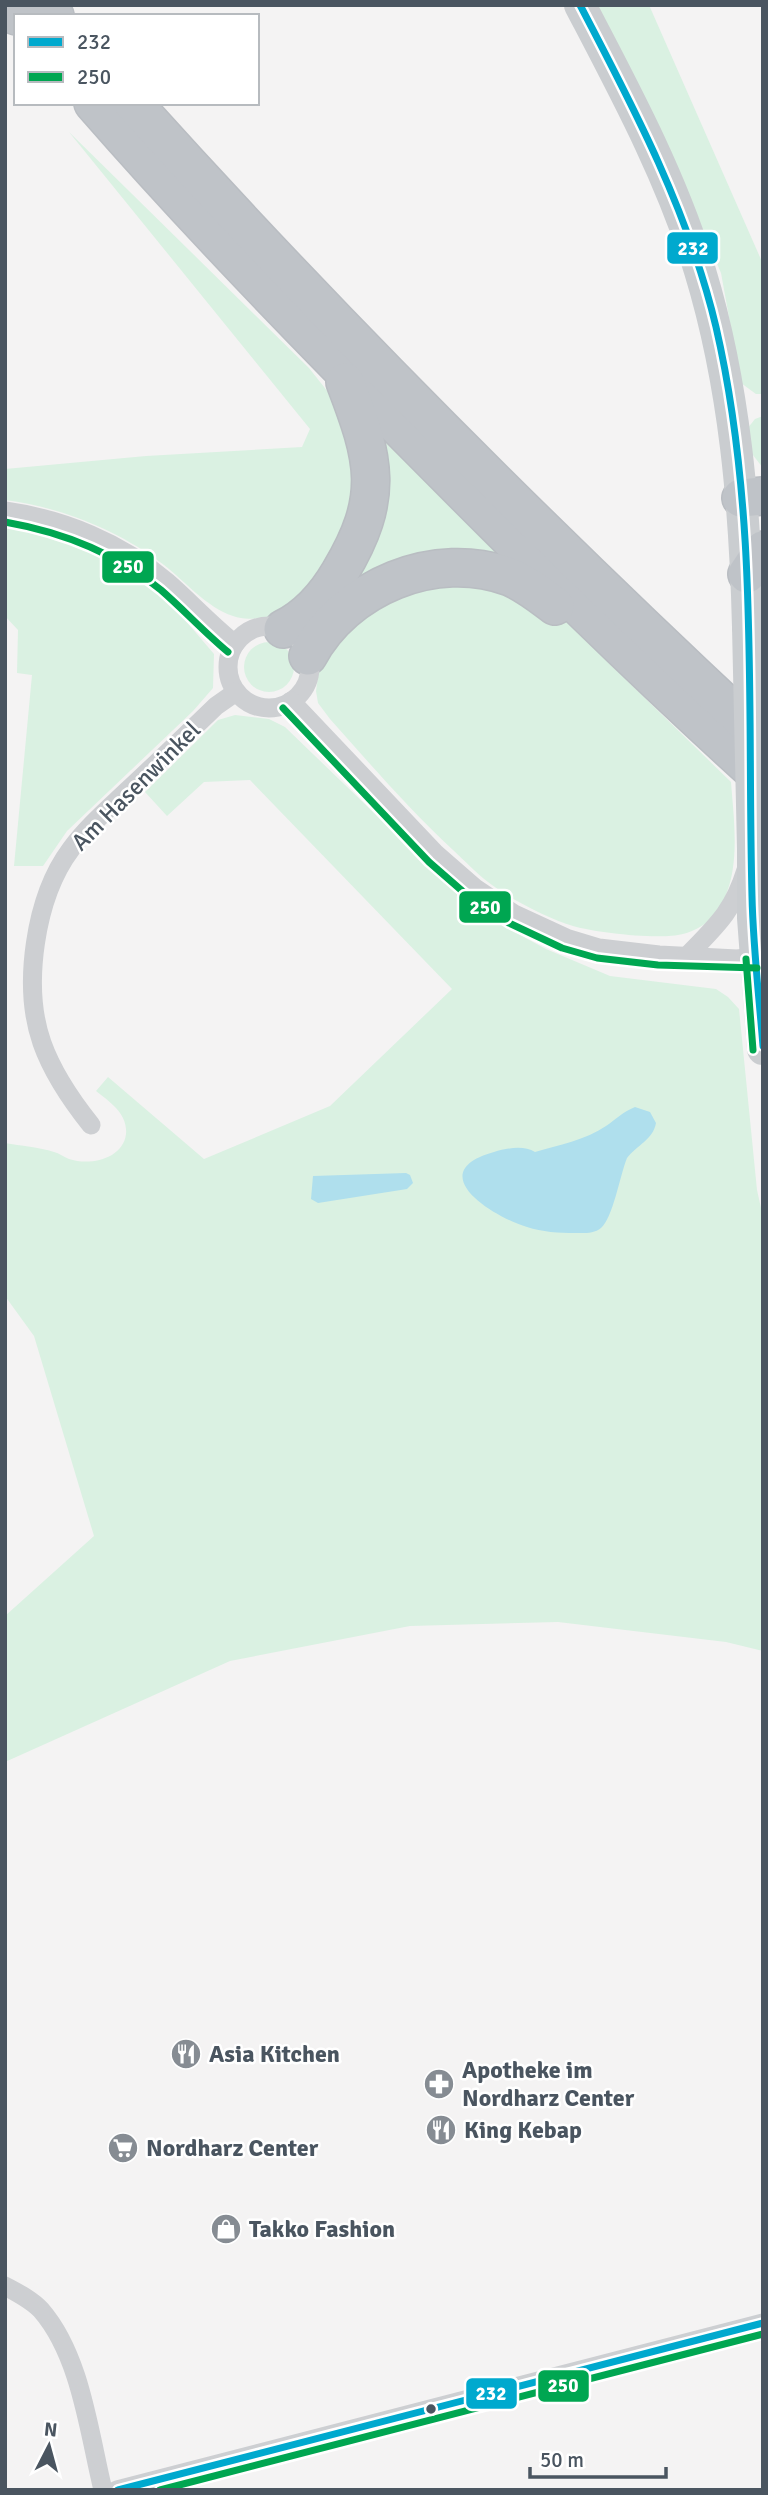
<svg xmlns="http://www.w3.org/2000/svg" width="768" height="2495" font-family="Signika,sans-serif">
	<style>
		.green { fill: #daf1e2 }
		.water { fill: #afdfed }
		.lines { fill: none; stroke-linecap: round; stroke-linejoin: round }
		.highway-casing { stroke: #b9bdc2; stroke-width: 40 }
		.street { stroke: #cdcfd2; stroke-width: 19 }
		.primary { stroke: #cacdd0; stroke-width: 32 }
		.highway { stroke: #bfc3c8; stroke-width: 37 }
		.primary-bridge { stroke: #cacdd0; stroke-width: 32 }
		.bus-1-casing { stroke: #fff; stroke-width: 12 }
		.bus-2-casing { stroke: #fff; stroke-width: 12 }
		.bus-1 { stroke: #00a9ce; stroke-width: 7 }
		.bus-2 { stroke: #00a651; stroke-width: 7 }
		.bus-dot { fill: #4a5560; stroke: #fff; stroke-width: 2.5 }
		.labels { text-anchor: middle; stroke-width: 5; stroke-linejoin: round; paint-order: stroke }
		.street-label { font-size: 24px; fill: #4a5560; stroke: #fff }
		.poi-label { font-size: 24px; font-weight: bold; fill: #4a5560; stroke: #fff; text-anchor: start }
		.line-badge { stroke: #fff; stroke-width: 2.5 }
		.badge-label { font-size: 19px; text-anchor: middle; font-weight: bold; fill: #fff }
	</style>
	<rect width="100%" height="100%" fill="#f4f3f3"/>
	<g class="green">
		<path d="M596,5H649L763,264V394H756L741,383L721,273L680,177Z"/>
		<path d="M69,132L309,368L332,397L350,428L359,504L331,571L280,617C264,616 248,622 233,616C206,607 186,582 164,565C120,531 61,507 5,500V469L146,456L302,447L310,429Z"/>
		<path d="M763,416V468L749,450L747,429L755,419Z"/>
		<path d="M376,433L507,562L355,592Z"/>
		<path d="M5,525L46,529L110,557L167,599L214,654L213,688L193,711L67,831L43,866H14L32,675L17,673L18,630L5,616Z"/>
		<path d="M431,576L532,597L566,621L731,782C734,823 743,880 714,915C707,924 695,931 683,934C660,940 597,933 573,926C549,919 508,898 488,882C476,873 465,861 453,850C409,809 370,764 330,719L318,703L316,691L321,656L341,627Z"/>
		<circle cx="269" cy="667" r="25"/>
		<path d="M235,715L269,719L285,727L458,894L496,922L546,949L610,976L716,989L728,997L739,1009L757,1190L763,1217V1651L726,1642L558,1622L410,1626L230,1661L5,1762V1616L94,1536L34,1336L5,1296V1143C21,1146 39,1147 54,1152C59,1153 64,1157 69,1159C90,1166 123,1159 126,1134C128,1114 110,1102 96,1091L108,1077L204,1159L330,1106L452,989L250,780L204,782L167,816L145,792L218,720Z"/>
	</g>
	<g class="water">
		<path d="M635,1107L650,1112L656,1123C653,1140 637,1145 627,1158C620,1175 613,1218 601,1228C594,1234 583,1233 575,1233C559,1233 542,1232 527,1227C491,1216 422,1172 494,1152C507,1148 524,1145 535,1152C558,1145 586,1140 606,1126C616,1119 623,1112 635,1107Z"/>
		<path d="M406,1173L410,1175L413,1183L407,1189L318,1203L311,1199L313,1176Z"/>
	</g>
	<g class="lines">
		<g class="highway-casing">
			<g id="highway">
				<path d="M6,5L16,16"/>
				<path d="M45,5L55,16"/>
				<path d="M93,103C195,220 303,331 413,442C527,557 642,671 763,780"/>
				<path d="M133,103C333,325 545,536 763,739"/>
				<path d="M741,498L763,496"/>
				<path d="M747,574L763,550"/>
				<path d="M283,629C309,616 326,596 340,572C385,497 375,460 345,382"/>
				<path d="M308,656C345,587 435,549 510,577C527,584 540,595 555,606"/>
			</g>
		</g>
		<g class="street">
			<path d="M5,511C63,519 122,543 167,582C190,602 211,625 235,644"/>
			<circle cx="269" cy="667" r="41"/>
			<path d="M291,701L436,854L475,888L514,914L566,938L599,948L659,955L737,959L763,956"/>
			<path d="M686,957C716,926 733,912 746,870"/>
			<path d="M91,1125C71,1100 53,1074 42,1043C22,986 35,897 71,849C87,827 107,810 127,791C157,763 186,735 216,706L236,692"/>
			<path d="M5,2286C18,2293 32,2300 41,2310C81,2356 89,2433 103,2490"/>
			<path d="M117,2490L763,2323"/>
		</g>
		<g class="primary">
			<path d="M580,5C625,91 672,178 700,271C735,386 745,507 748,627"/>
			<path d="M753,849V918L763,1049"/>
		</g>
		<use href="#highway" class="highway"/>
		<path class="primary-bridge" d="M748,627L753,849"/>
		<g class="bus-1-casing">
			<g id="bus-1">
				<path d="M580,5C634,108 689,213 716,327C759,513 747,706 752,896C753,946 759,996 763,1046"/>
				<path d="M118,2490L763,2323"/>
			</g>
		</g>
		<g class="bus-2-casing">
			<g id="bus-2">
				<path d="M5,522C62,532 116,553 161,590C184,610 205,633 228,652"/>
				<path d="M283,708L429,862L468,896L509,923L562,948L597,958L658,965L757,968"/>
				<path d="M746,959L753,1050"/>
				<path d="M160,2490L763,2334"/>
			</g>
		</g>
		<use href="#bus-1" class="bus-1"/>
		<use href="#bus-2" class="bus-2"/>
	</g>
	<defs>
		<g id="restaurant-disc" transform="scale(1.575)"><circle r="9.5" fill="#868c93" stroke="#fff"/><path d="M-5-6h1v4h1v-4h1v4h1v-4h1v5L-1.5 .5V6h-2V.5L-5-1ZM5-6V6H3V1.5H1.5Q1.5-4 5-6Z" fill="#fff"/></g>
		<g id="pharmacy-disc" transform="scale(1.575)"><circle r="9.5" fill="#868c93" stroke="#fff"/><path d="M-2-6h4v4h4v4h-4v4h-4v-4h-4v-4h4Z" fill="#fff"/></g>
		<g id="supermarket-disc" transform="scale(1.575)"><circle r="9.5" fill="#868c93" stroke="#fff"/><path d="M-6-5.5h2.5l.6 2H6L4.5 2H-2.5L-4.4-4H-6ZM-1.5 3.2a1.3 1.3 0 1 0 .1 0ZM3 3.2a1.3 1.3 0 1 0 .1 0Z" fill="#fff"/></g>
		<g id="shop-disc" transform="scale(1.575)"><circle r="9.5" fill="#868c93" stroke="#fff"/><path d="M-5-2.5h2.3a2.7 3.5 0 0 1 5.4 0H5L5.5 6h-11ZM-1.5-2.5h3a1.5 2.3 0 0 0-3 0Z" fill="#fff"/></g>
	</defs>
	<g fill-rule="evenodd">
		<use href="#restaurant-disc" x="186" y="2054"/>
		<use href="#pharmacy-disc" x="439" y="2084"/>
		<use href="#restaurant-disc" x="441" y="2130"/>
		<use href="#supermarket-disc" x="123" y="2148"/>
		<use href="#shop-disc" x="226" y="2229"/>
	</g>
	<circle class="bus-dot" cx="431" cy="2409" r="6"/>
	<g class="labels">
		<g class="street-label">
			<text transform="translate(136 786) rotate(-45)" y="8">Am Hasenwinkel</text>
		</g>
		<g class="poi-label">
			<text x="209" y="2062">Asia Kitchen</text>
			<text x="462" y="2078">Apotheke im<tspan x="462" dy="28">Nordharz Center</tspan></text>
			<text x="464" y="2138">King Kebap</text>
			<text x="146" y="2156">Nordharz Center</text>
			<text x="249" y="2237">Takko Fashion</text>
		</g>
	</g>
	<g class="line-badge">
		<rect x="666" y="231" width="53" height="34" rx="7" fill="#00a9ce"/>
		<rect x="101" y="550" width="54" height="34" rx="7" fill="#00a651"/>
		<rect x="458" y="890" width="54" height="34" rx="7" fill="#00a651"/>
		<rect x="537" y="2369" width="53" height="34" rx="7" fill="#00a651"/>
		<rect x="465" y="2377" width="53" height="33" rx="7" fill="#00a9ce"/>
	</g>
	<g class="badge-label">
		<text x="693" y="255">232</text>
		<text x="128" y="573">250</text>
		<text x="485" y="914">250</text>
		<text x="563" y="2392">250</text>
		<text x="491" y="2400">232</text>
	</g>
	<rect width="768" height="2495" fill="none" stroke="#4a5560" stroke-width="14"/>
	<rect x="14" y="14" width="245" height="91" fill="#ffffff" stroke="#b7bbbf" stroke-width="2"/>
	<rect x="28" y="37" width="35" height="10" fill="#00a9ce" stroke="#b7bbbf" stroke-width="2"/>
	<text x="77" y="49" font-size="21" fill="#4a5560">232</text>
	<rect x="28" y="72" width="35" height="10" fill="#00a651" stroke="#b7bbbf" stroke-width="2"/>
	<text x="77" y="84" font-size="21" fill="#4a5560">250</text>
	<g transform="translate(49 2446) rotate(6)" stroke="#ffffff" stroke-width="5" paint-order="stroke">
	<path d="M0-5L12 26L0 18L-12 26Z" fill="#4a5560"/>
	<text y="-10" font-size="19" font-weight="bold" text-anchor="middle" fill="#4a5560">N</text>
	</g>
	<path d="M530 2467v10h136v-10" fill="none" stroke="#4a5560" stroke-width="3.5"/>
	<text x="540" y="2467" font-size="21" fill="#4a5560" stroke="#ffffff" stroke-width="5" paint-order="stroke">50 m</text>
</svg>
